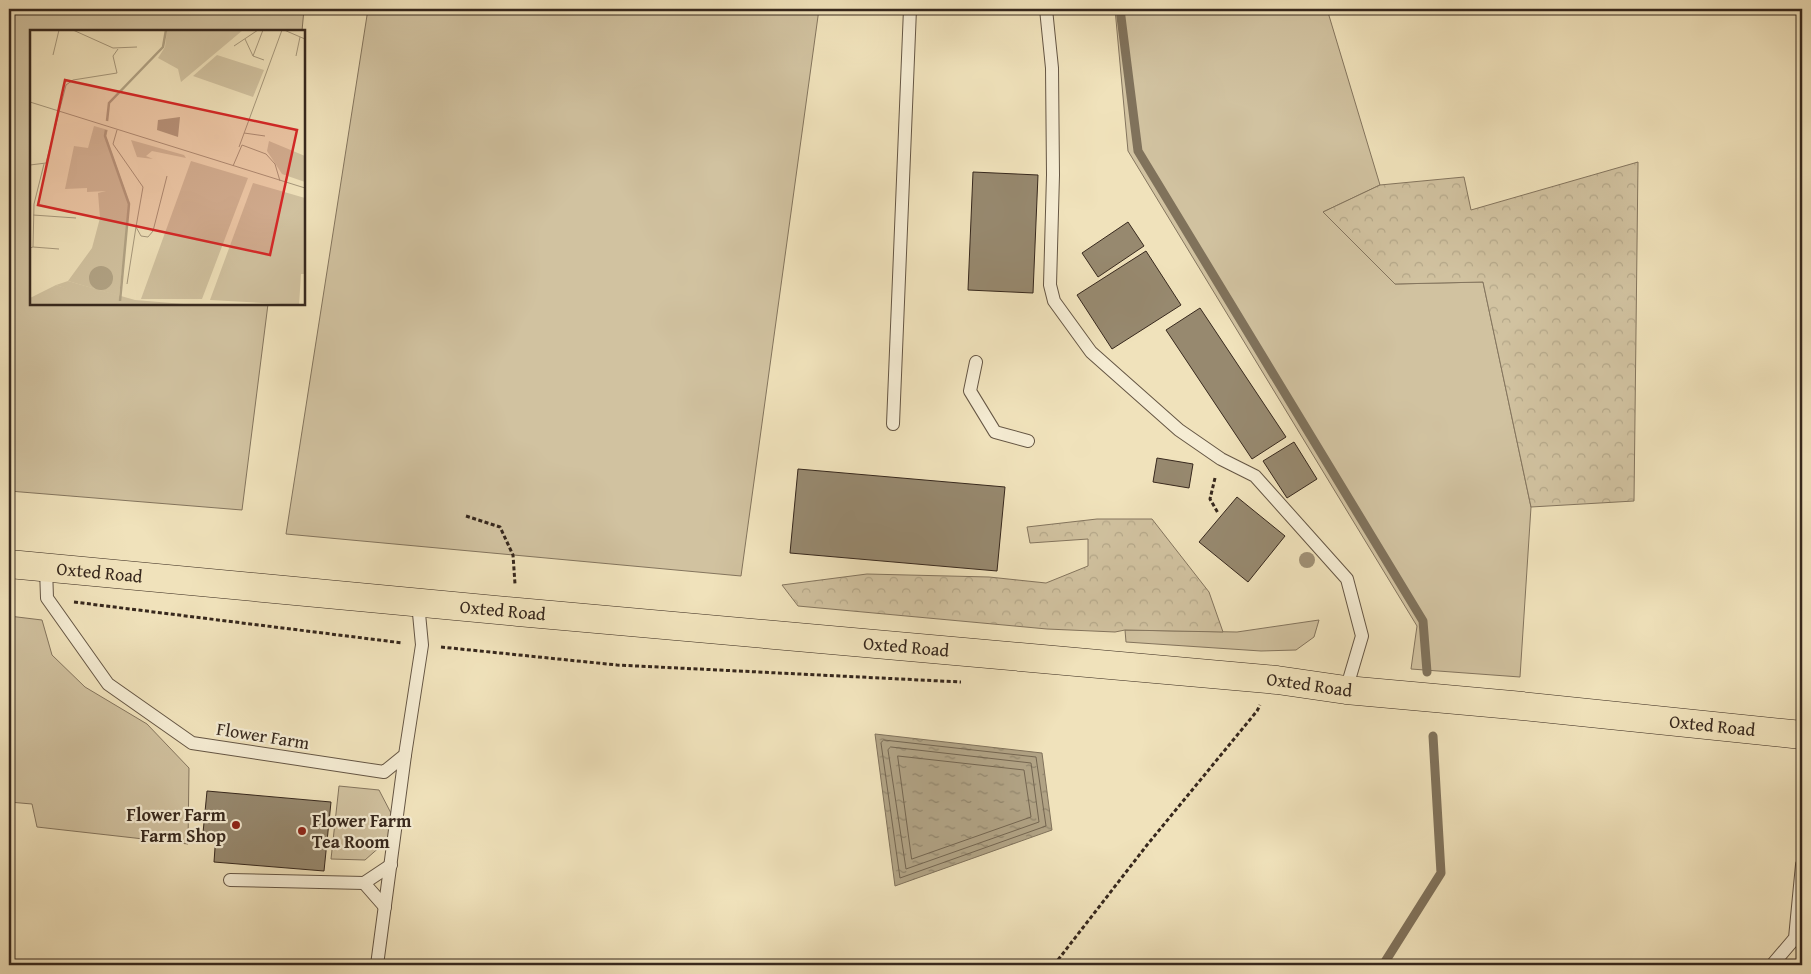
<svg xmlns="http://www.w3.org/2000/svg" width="1811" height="974" font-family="'Gentium Book Plus',serif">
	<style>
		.green { fill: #d1c2a0; stroke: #84755e }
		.forest { fill: url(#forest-crowns); stroke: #84755e }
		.water { fill: url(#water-ripples); stroke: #80725b }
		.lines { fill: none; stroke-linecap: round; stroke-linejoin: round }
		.shore { stroke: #746651; stroke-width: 1 }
		.stream { stroke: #80725b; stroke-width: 9 }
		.building { fill: #97896f; stroke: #37281d }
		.lane-casing { stroke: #655644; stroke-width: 14 }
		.primary-casing { stroke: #37281d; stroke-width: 29 }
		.path { stroke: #37281d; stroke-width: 3; stroke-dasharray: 4 2.5; stroke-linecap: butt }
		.lane { stroke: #f5ecd3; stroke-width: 12 }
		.primary { stroke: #f0e2bb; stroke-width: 28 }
		.tree { fill: #a09176 }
		.poi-dot { fill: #8f2418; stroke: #f5ecd3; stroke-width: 2 }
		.labels { text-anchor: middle; stroke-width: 4.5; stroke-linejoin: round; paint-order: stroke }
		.street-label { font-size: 18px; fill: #37281d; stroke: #f5ecd3 }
		.poi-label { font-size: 18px; font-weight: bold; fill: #37281d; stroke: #f5ecd3; text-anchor: end }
		.inset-river { fill: none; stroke: #b1a385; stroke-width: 2.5 }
		.inset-road { fill: none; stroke: #a6987c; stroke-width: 1 }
		.view { fill: #d62828; fill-opacity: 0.15; stroke: #d62828; stroke-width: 2.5 }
		.inset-edge { fill: none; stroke: #37281d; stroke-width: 2.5 }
	</style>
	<defs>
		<pattern id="forest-crowns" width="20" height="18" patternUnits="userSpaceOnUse" patternTransform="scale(1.25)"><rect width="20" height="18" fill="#d1c2a0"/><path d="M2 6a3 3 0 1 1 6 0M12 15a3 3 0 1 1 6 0" fill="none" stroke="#b4a789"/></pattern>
		<pattern id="water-ripples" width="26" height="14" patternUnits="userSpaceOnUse" patternTransform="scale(1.25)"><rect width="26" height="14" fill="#b1a385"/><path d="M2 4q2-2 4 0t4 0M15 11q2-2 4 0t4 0" fill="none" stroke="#91856c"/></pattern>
	</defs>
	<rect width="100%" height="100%" fill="#f0e2bb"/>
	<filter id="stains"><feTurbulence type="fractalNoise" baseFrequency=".004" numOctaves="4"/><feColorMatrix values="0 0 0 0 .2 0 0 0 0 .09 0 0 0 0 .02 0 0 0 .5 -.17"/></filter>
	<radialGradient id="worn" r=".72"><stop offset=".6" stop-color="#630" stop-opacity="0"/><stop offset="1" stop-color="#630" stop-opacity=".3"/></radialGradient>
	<g class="green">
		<path d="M9,9H304L302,31H31V304H268L242,510L9,491Z"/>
		<path d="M368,9H819L741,576L286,534Z"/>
		<path d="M1115,9H1327L1380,185L1323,212L1395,284L1483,282L1531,507L1520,677L1411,669L1417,626L1128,151Z"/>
		<path d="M9,616L42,620L52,655L85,687L147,724L189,768L188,844L37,827L32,804L9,802Z"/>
		<path d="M1319,620L1314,637L1296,650L1261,651L1126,642L1125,630L1237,632Z"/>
		<path d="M339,786L379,790L392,815L390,835L382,845L365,860L331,859Z"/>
	</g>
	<g class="forest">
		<path d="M1638,162L1634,501L1531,507L1483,282L1395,284L1323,212L1380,185L1464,177L1471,210Z"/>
		<path d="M1097,519H1152L1209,592L1223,632L1125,630L1115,632L1047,629L798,606L782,585L867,574L989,577L1046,583L1088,566V539L1030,543L1027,527Z"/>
	</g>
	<path class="water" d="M875,734L1042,753L1052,830L895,886Z"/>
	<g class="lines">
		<g class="shore">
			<path d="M884,740L1036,757L1046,826L900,878L881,743Z"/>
			<path d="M891,747L1031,763L1039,822L906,869L888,750Z"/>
			<path d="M898,756L1024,770L1031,817L912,859Z"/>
		</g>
		<g class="stream">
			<path d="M1120,9L1138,151L1423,621L1427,672"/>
			<path d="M1383,965L1441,873L1433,736"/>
		</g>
	</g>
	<g class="building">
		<path d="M973,172L1038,175L1033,293L968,290Z"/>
		<path d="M1128,222L1144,246L1098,277L1082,253Z"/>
		<path d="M1146,251L1181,305L1112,349L1077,295Z"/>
		<path d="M1200,308L1286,437L1252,459L1166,330Z"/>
		<path d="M1294,442L1317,479L1287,498L1263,461Z"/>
		<path d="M1157,458L1193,464L1189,488L1153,482Z"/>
		<path d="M798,469L1005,487L997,571L790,553Z"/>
		<path d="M1237,497L1285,536L1248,582L1199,542Z"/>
		<path d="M207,791L331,802L324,871L214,862L216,834L203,833Z"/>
	</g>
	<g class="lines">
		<g class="lane-casing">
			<g id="lane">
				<path d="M1046,9L1052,68L1053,175L1050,285L1054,301L1091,352L1179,430L1221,459L1255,476L1347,579L1362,636L1346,690"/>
				<path d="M976,362L970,391L995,432L1028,441"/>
				<path d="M893,424L910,9"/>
				<path d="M46,568L47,598L108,684L192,743L384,772L405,755L422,645L418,603"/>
				<path d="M230,880L364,883L391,865"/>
				<path d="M364,883L385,907"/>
				<path d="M377,965L405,755"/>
				<path d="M1772,965L1795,938L1802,865"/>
			</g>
		</g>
		<g class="primary-casing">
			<g id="primary">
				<path id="s1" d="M9,564L518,612L1277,680L1346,690L1512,705L1802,735"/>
			</g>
		</g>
		<g class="path">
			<path d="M1215,478L1210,499L1218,513"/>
			<path d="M466,516L500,527L513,555L515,584"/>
			<path d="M74,602L403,643"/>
			<path d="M441,647L617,665L961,682"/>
			<path d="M1054,965L1147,845L1257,711L1260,705"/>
		</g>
		<use href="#lane" class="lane"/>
		<use href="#primary" class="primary"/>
	</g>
	<circle class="tree" cx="1307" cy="560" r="8"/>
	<g class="poi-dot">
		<circle cx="236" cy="825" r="5"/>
		<circle cx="302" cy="831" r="5"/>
	</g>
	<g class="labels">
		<g class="street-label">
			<text dy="6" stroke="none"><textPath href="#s1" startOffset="91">Oxted Road</textPath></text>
			<text dy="6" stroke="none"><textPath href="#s1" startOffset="496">Oxted Road</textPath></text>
			<text dy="6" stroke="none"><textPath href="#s1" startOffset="901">Oxted Road</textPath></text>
			<text dy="6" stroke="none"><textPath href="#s1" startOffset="1306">Oxted Road</textPath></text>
			<text dy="6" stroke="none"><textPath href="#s1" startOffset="1711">Oxted Road</textPath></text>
			<text transform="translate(263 736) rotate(9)" y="6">Flower Farm</text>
		</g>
		<g class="poi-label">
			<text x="226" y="821">Flower Farm<tspan x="226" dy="21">Farm Shop</tspan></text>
			<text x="312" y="827" text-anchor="start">Flower Farm<tspan x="312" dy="21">Tea Room</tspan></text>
		</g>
	</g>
	<g transform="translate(30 30)">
		<rect width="275" height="275" fill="#f0e2bb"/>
		<path d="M137,0H213L151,52L148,39L128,28L135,17ZM187,25L234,40L223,67L163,46ZM64,96L78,100L76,106L100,174L89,266L38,251L62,218L70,188L68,163L76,161L58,148V118ZM239,111L275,126V152L252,144L237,121ZM161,131L218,148L172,269H111ZM223,153L275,168V244H271L269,275L180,270Z" fill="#d1c2a0"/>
		<path d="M101,110L154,125L156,128L122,121L116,126L123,129L107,127ZM44,116L58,118V148L69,150L77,161L57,162V158L35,159ZM38,251L105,270L166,275H39L40,260L26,255Z" fill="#d1c2a0"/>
		<path d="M26,255L88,274L106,275H0V268Z" fill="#d1c2a0"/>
		<path d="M150,87L148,107L127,100L128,90ZM59 248a12 12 0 1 1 24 0a12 12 0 1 1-24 0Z" fill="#b1a385"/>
		<path class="inset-river" d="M77,91L79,73L133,17L136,0M76,100L75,106L99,174L90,271"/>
		<path class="inset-road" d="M43,0L83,18L107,17M254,0L275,9M215,9L223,26L234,30M204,16L228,0M23,25L29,0M223,26L233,0M266,26L270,7M0,72L275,158M87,100L83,114L113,157L106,197L111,206L118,207L123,201L137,146M214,103L235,106M209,117L252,0M0,135L16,133L36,55L43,50L87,43L83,26L88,19M203,136L212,115L236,124L245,134L250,151M3,185L46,188M3,217L29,219M0,218L3,217L4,174L14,134M97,254L106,197"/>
		<path class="view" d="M35,50L267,100L240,225L8,175Z"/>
		<rect width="275" height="275" class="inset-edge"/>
	</g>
	<rect width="1811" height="974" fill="none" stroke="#f0e2bb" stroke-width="30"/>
	<rect x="10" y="10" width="1791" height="954" fill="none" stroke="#37281d" stroke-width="2.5"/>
	<rect x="15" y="15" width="1781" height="944" fill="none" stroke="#37281d"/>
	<rect width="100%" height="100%" filter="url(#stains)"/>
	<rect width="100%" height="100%" fill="url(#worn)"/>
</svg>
